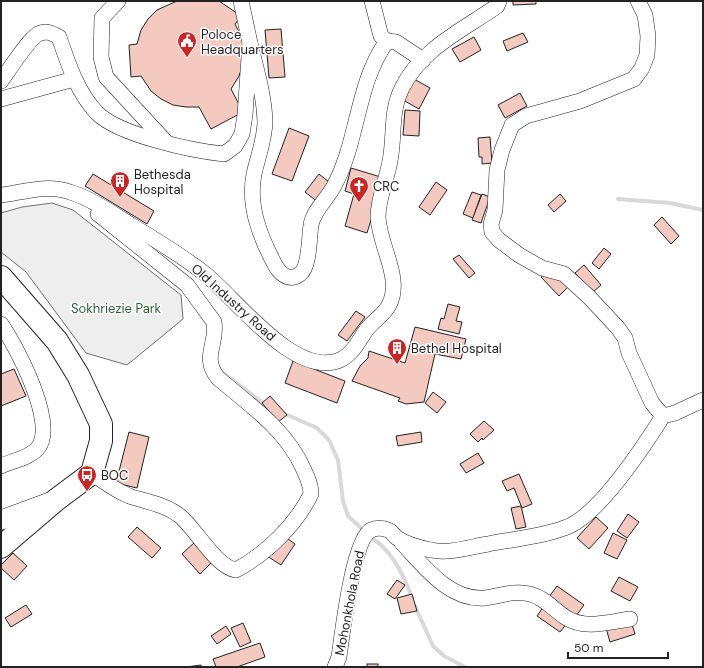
<svg xmlns="http://www.w3.org/2000/svg" width="704" height="668" font-family="'DM Sans',sans-serif">
	<style>
		.green { fill: #eee; stroke: #6f6f6f }
		.lines { fill: none; stroke-linecap: round; stroke-linejoin: round }
		.stream { stroke: #d9d9d9; stroke-width: 4 }
		.building { fill: #f3c9c0; stroke: #222 }
		.minor-casing { stroke: #222; stroke-width: 16 }
		.major-casing { stroke: #222; stroke-width: 20 }
		.highway-casing { stroke: #222; stroke-width: 24 }
		.minor { stroke: #fff; stroke-width: 15 }
		.major { stroke: #fff; stroke-width: 19 }
		.highway { stroke: #fff; stroke-width: 22 }
		.labels { text-anchor: middle; stroke-width: 3; stroke-linejoin: round; paint-order: stroke }
		.poi-label { font-size: 13px; fill: #222; stroke: #fff; text-anchor: start }
		.street-label { font-size: 13px; fill: #222; stroke: #fff }
		.park-label { font-size: 13px; fill: #2f5e38; stroke: #fff }
	</style>
	<rect width="100%" height="100%" fill="#fff"/>
	<path class="green" d="M52,203L73,210L181,295L183,319L127,365L86,353L26,272L1,252V213L22,207Z"/>
	<g class="lines">
		<g class="stream">
			<path d="M618,199L670,203L703,210"/>
			<path d="M222,372L266,405"/>
			<path d="M283,413L317,428L329,440L338,460L343,501L348,516L361,528"/>
			<path d="M370,537C391,549 404,575 412,598"/>
			<path d="M415,606L433,646L444,656L465,667"/>
		</g>
	</g>
	<g class="building">
		<path d="M177,1H219L241,16L235,24L242,38L244,51L243,64L239,76L231,89L243,112L211,129L199,107H186L173,105L161,99L151,91L141,76L131,77L129,45L137,44L141,30L148,19L157,10Z"/>
		<path d="M513,1H536V4L513,5Z"/>
		<path d="M281,29L285,77L269,78L265,30Z"/>
		<path d="M523,33L528,42L507,51L503,41Z"/>
		<path d="M474,37L481,50L460,62L452,49Z"/>
		<path d="M414,79L430,88L419,109L403,100Z"/>
		<path d="M520,93L527,106L505,118L498,105Z"/>
		<path d="M405,110L420,111L419,136L403,135Z"/>
		<path d="M289,128L309,136L292,181L272,174Z"/>
		<path d="M490,137L492,163L482,164V157H479L478,138Z"/>
		<path d="M351,168L384,178L367,233L345,226L354,194L345,191Z"/>
		<path d="M93,174L154,211L147,224L85,186Z"/>
		<path d="M319,174L333,185L319,203L305,192Z"/>
		<path d="M436,182L447,190L430,215L419,207Z"/>
		<path d="M472,192L481,195L473,218L463,214Z"/>
		<path d="M482,194L490,197L481,223L472,220Z"/>
		<path d="M560,194L566,201L554,212L548,205Z"/>
		<path d="M662,217L679,236L671,244L654,225Z"/>
		<path d="M604,248L611,254L599,269L592,263Z"/>
		<path d="M459,255L475,273L469,278L453,259Z"/>
		<path d="M584,265L601,285L592,293L575,273Z"/>
		<path d="M550,268L568,287L559,296L541,277Z"/>
		<path d="M448,304L460,307L456,321L462,322L459,334L438,329L441,318L444,319Z"/>
		<path d="M356,311L365,317L347,341L338,335Z"/>
		<path d="M415,327L466,339L461,359L435,354L424,402L406,404L398,401L400,398L352,381L360,366L368,358L369,351L405,363Z"/>
		<path d="M293,361L345,381L337,403L285,383Z"/>
		<path d="M14,369L26,396L1,406V374Z"/>
		<path d="M433,392L446,402L437,413L425,403Z"/>
		<path d="M270,396L287,415L278,422L262,403Z"/>
		<path d="M484,421L494,430L483,440L482,438L478,442L470,434Z"/>
		<path d="M129,432L149,437L137,488L116,483Z"/>
		<path d="M421,432L422,442L398,446L396,436Z"/>
		<path d="M478,453L484,463L466,473L460,464Z"/>
		<path d="M519,474L532,504L522,508L514,488L507,491L502,481Z"/>
		<path d="M521,506L526,527L516,529L511,508Z"/>
		<path d="M628,514L639,522L627,538L617,531Z"/>
		<path d="M596,517L608,528L589,549L577,538Z"/>
		<path d="M137,527L161,548L152,558L128,537Z"/>
		<path d="M613,533L627,540L617,559L604,553Z"/>
		<path d="M281,534L295,544L281,565L267,556Z"/>
		<path d="M196,541L214,560L200,574L182,554Z"/>
		<path d="M13,553L27,566L14,580L1,568V565Z"/>
		<path d="M619,577L638,587L630,601L611,591Z"/>
		<path d="M397,580L405,585L395,599L387,594Z"/>
		<path d="M557,586L584,605L576,616L549,597Z"/>
		<path d="M412,594L417,611L401,614L397,598Z"/>
		<path d="M26,605L32,614L11,627L5,618Z"/>
		<path d="M544,606L568,622L560,632L537,616Z"/>
		<path d="M631,621L635,634L610,642L606,628Z"/>
		<path d="M243,623L251,642L240,647L231,628Z"/>
		<path d="M226,626L231,634L217,644L211,636Z"/>
		<path d="M260,643L265,657L237,667H216L213,659Z"/>
		<rect x="367" y="664" width="11" height="3"/>
		<path d="M201,665V667H186Z"/>
	</g>
	<g class="lines">
		<g class="minor-casing">
			<g id="minor">
				<path d="M118,1L102,18L101,57L106,77L165,141"/>
				<path d="M372,1L381,36L387,41"/>
				<path d="M638,1L645,15L648,36L647,55L642,68L634,79L580,101L526,116L512,125L502,150L497,170L495,210L491,224L492,232L499,240L519,255L542,268L564,274L589,297L618,328L625,338L629,353L652,403L663,416"/>
				<path d="M250,43C256,69 264,94 265,121C265,139 258,156 254,174C248,205 259,234 273,261C278,272 288,283 300,274C310,267 309,236 311,225C313,211 328,198 334,186C359,140 356,84 387,41L396,42L423,60"/>
				<path d="M1,81C9,70 28,40 38,34C46,30 52,33 59,37C68,63 77,92 97,113C119,135 193,151 224,154L235,146L242,134L245,115L250,43L241,1"/>
				<path d="M1,99L74,79"/>
				<path d="M1,195C24,192 47,184 70,192C92,199 112,213 131,225C156,240 181,255 204,273C235,297 294,379 340,360C353,354 359,340 367,329C373,321 384,315 389,305C403,279 379,245 378,217C378,198 387,179 390,161C395,136 390,112 402,88C421,49 463,30 497,6L499,1"/>
				<path d="M1,324C16,346 59,426 37,449C29,458 12,461 1,466"/>
				<path d="M92,473C104,482 115,490 129,496C146,502 165,504 180,516C196,529 216,567 236,570C266,554 296,525 311,494C311,484 307,477 303,468C285,428 249,405 218,378C201,357 218,344 214,322L187,285L98,214"/>
				<path d="M402,543C424,566 449,601 485,598C500,596 514,590 530,594C545,598 553,609 565,617C584,630 609,622 630,619"/>
				<path d="M335,667L339,657C342,636 353,539 371,530C376,528 383,528 388,530C392,531 394,536 397,538C406,544 420,548 431,550C449,554 470,547 488,544C514,539 541,537 567,527C600,514 644,446 663,416L675,413L703,400"/>
			</g>
		</g>
		<g class="major-casing">
			<path id="major" d="M1,520L50,502"/>
		</g>
		<g class="highway-casing">
			<path id="highway" d="M1,277L57,341L78,375L101,424V441L92,473L56,500L1,547"/>
		</g>
		<use href="#minor" class="minor"/>
		<use href="#major" class="major"/>
		<use href="#highway" class="highway"/>
	</g>
	<defs>
		<g id="civic-pin" transform="scale(1)"><path d="M0 17L-7.5 6A9.5 9.5 0 1 1 7.5 6Z" fill="#c62828" stroke="#fff"/><path d="M-.6-6.5H3V-4.5H.6V-3L4-1V1h2V6H-6V1h2V-1L-.6-3ZM-1.2 2.5V6h2.4V2.5Z" fill="#fff"/></g>
		<g id="building-pin" transform="scale(1)"><path d="M0 17L-7.5 6A9.5 9.5 0 1 1 7.5 6Z" fill="#c62828" stroke="#fff"/><path d="M-4-6H4V6H1V3H-1V6H-4ZM-2.5-4.3h1.7v1.8h-1.7ZM.8-4.3h1.7v1.8H.8ZM-2.5-1h1.7V.8h-1.7ZM.8-1h1.7V.8H.8Z" fill="#fff"/></g>
		<g id="church-pin" transform="scale(1)"><path d="M0 17L-7.5 6A9.5 9.5 0 1 1 7.5 6Z" fill="#c62828" stroke="#fff"/><path d="M-1.2-6h2.4v3.5h3.3v2.4h-3.3V6h-2.4V-.1h-3.3v-2.4h3.3Z" fill="#fff"/></g>
		<g id="bus-pin" transform="scale(1)"><path d="M0 17L-7.5 6A9.5 9.5 0 1 1 7.5 6Z" fill="#c62828" stroke="#fff"/><path d="M-5-6H5V4H4V6H2V4H-2V6H-4V4H-5ZM-3.5-4V0h7V-4ZM-3.5 1.2v1.5H-2V1.2ZM2 1.2v1.5H3.5V1.2Z" fill="#fff"/></g>
	</defs>
	<g fill-rule="evenodd">
		<use href="#civic-pin" x="187" y="41"/>
		<use href="#building-pin" x="120" y="181"/>
		<use href="#church-pin" x="359" y="186"/>
		<use href="#building-pin" x="397" y="348"/>
		<use href="#bus-pin" x="87" y="475"/>
	</g>
	<g class="labels">
		<g class="poi-label">
			<text x="201" y="39">Poloce<tspan x="201" dy="15">Headquarters</tspan></text>
			<text x="134" y="179">Bethesda<tspan x="134" dy="15">Hospital</tspan></text>
			<text x="373" y="191">CRC</text>
			<text x="411" y="353">Bethel Hospital</text>
			<text x="101" y="480">BOC</text>
		</g>
		<g class="street-label">
			<text transform="translate(234 302) rotate(42)" y="5">Old Industry Road</text>
			<text transform="translate(349 603) rotate(-79)" y="5">Mohonkhola Road</text>
		</g>
		<g class="park-label">
			<text x="116" y="313">Sokhriezie Park</text>
		</g>
	</g>
	<rect width="704" height="668" fill="none" stroke="#222222" stroke-width="4"/>
	<path d="M568 652v6h100v-6" fill="none" stroke="#222222" stroke-width="2"/>
	<text x="574" y="652" font-size="12" fill="#222222" stroke="#ffffff" stroke-width="3" paint-order="stroke">50 m</text>
</svg>
